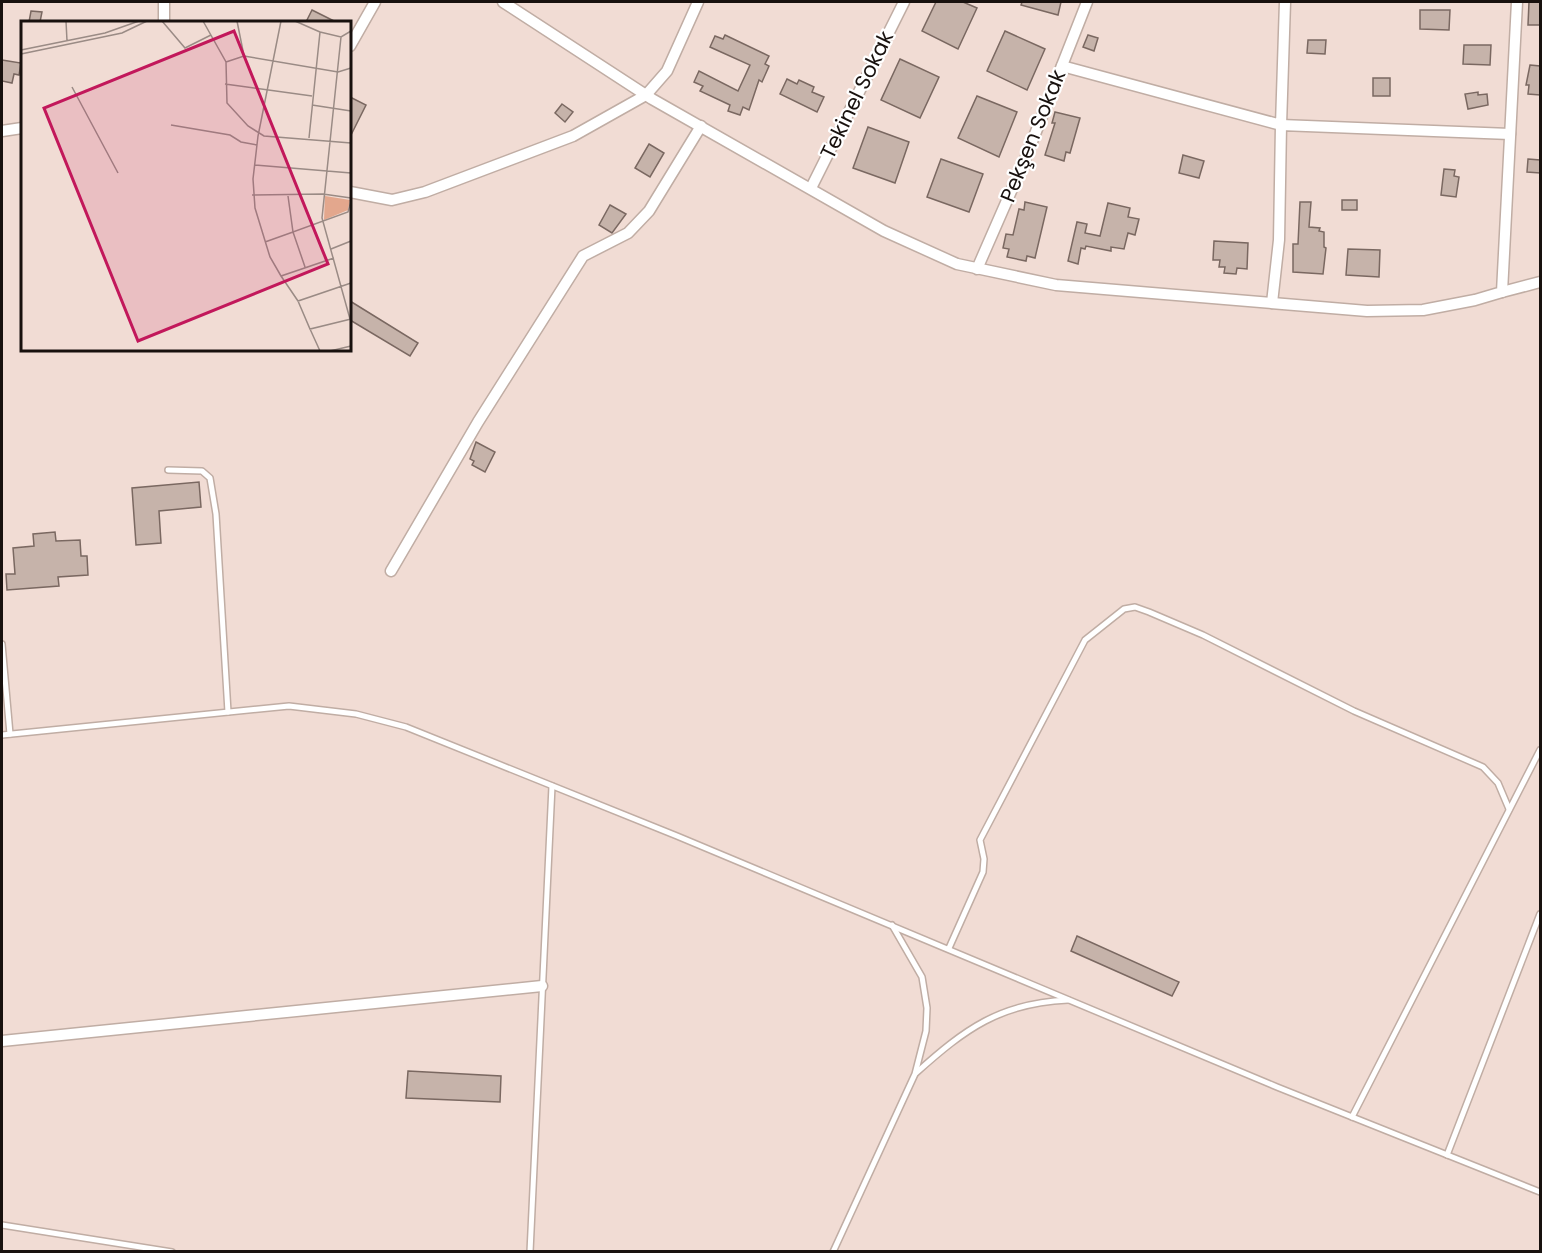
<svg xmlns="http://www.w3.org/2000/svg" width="1542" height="1253" font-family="Poppins,sans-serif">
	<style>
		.building { fill: #c6b3aa; stroke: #7a6861; stroke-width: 1.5 }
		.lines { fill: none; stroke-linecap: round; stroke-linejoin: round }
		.service-casing { stroke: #c0ada4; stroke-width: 8 }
		.minor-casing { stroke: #c0ada4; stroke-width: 13 }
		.service { stroke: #fff; stroke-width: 5 }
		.minor { stroke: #fff; stroke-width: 10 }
		.labels { text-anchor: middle; stroke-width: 4.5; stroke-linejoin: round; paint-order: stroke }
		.street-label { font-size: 21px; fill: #18110e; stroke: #fff }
		.inset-road { fill: none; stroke: #9a8b85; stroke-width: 1.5 }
		.view { fill: #c2185b; fill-opacity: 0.15; stroke: #c2185b; stroke-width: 3 }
		.inset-edge { fill: none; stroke: #18110e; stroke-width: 3 }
	</style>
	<rect width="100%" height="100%" fill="#f1dcd4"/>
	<g class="building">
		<path d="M936,2H963L977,8L958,49L922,31Z"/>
		<path d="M1022,2H1061L1058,15L1021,5Z"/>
		<path d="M1529,2H1540V25H1528Z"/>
		<path d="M312,10L336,22H306Z"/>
		<path d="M1420,10H1450L1449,30L1420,29Z"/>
		<path d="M31,11L42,12L40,22H29Z"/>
		<path d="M1005,31L1045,49L1027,90L987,71Z"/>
		<path d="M725,35L769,56L765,64L769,66L762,82L759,80L749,110L743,107L740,115L728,111L730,105L700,91L703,86L694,82L699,71L738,91L750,65L710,47L715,36L723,39Z"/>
		<path d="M1088,35L1098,38L1094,51L1083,47Z"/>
		<path d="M1308,40H1326L1325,54L1307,53Z"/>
		<path d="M1464,45H1491L1490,65L1463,64Z"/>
		<path d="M900,59L939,77L920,118L881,100Z"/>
		<path d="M2,60L21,63L19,75L14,74L12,83L2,81Z"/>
		<path d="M1530,65L1540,66V95L1528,94L1529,85H1526Z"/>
		<rect x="1373" y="78" width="17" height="18"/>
		<path d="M787,79L797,84L799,80L814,87L812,92L824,97L817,112L780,94Z"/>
		<path d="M1478,92V95L1487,94L1488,105L1468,109L1465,94Z"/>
		<path d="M977,96L1017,112L999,157L958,138Z"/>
		<path d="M350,97L366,105L350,137Z"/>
		<path d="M562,104L573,112L565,122L555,113Z"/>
		<path d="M1055,112L1080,118L1070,153L1066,152L1064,161L1045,155L1055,123H1052Z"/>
		<path d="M868,127L909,142L895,183L853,168Z"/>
		<path d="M649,144L664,153L650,177L635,168Z"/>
		<path d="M1183,155L1204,161L1199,178L1179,173Z"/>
		<path d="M941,159L983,174L969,212L927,197Z"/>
		<path d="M1528,159L1540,160V173L1527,172Z"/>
		<path d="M1444,169L1455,170L1454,176L1459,177L1456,197L1441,195Z"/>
		<rect x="1342" y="200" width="15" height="10"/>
		<path d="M1025,202L1047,207L1035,258L1027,256L1026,261L1007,257L1009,249L1003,248L1006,234L1013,235L1019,209L1024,210Z"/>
		<path d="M1300,202H1311L1309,227L1320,228L1319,231L1324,232V247L1326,248L1323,274L1293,272V244H1298Z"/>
		<path d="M1108,203L1130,208L1128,217L1139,219L1135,235L1128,233L1124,249L1111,247V251L1086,246L1085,249L1081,248L1078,264L1068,261L1077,222L1087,224L1085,233L1100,236Z"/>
		<path d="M610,205L626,214L612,233L599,225Z"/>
		<path d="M1214,241L1248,243L1247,269L1237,268L1236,274L1224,273L1225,267H1219L1220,260H1213Z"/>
		<path d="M1348,249L1380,250L1379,277L1346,275Z"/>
		<path d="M350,301L418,343L410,356L350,320Z"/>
		<path d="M476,442L495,452L485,472L472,465L474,461L470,459Z"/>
		<path d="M199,482L201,507L159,511L161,543L136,545L132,488Z"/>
		<path d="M55,532L56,541L80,540L81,556H87L88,575L58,577L59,586L7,590L6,574H15L13,548L34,546L33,534Z"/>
		<path d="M1077,936L1179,982L1172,996L1071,951Z"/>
		<path d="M408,1071L501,1076L500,1102L406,1098Z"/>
	</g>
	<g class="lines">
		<g class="service-casing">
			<g id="service">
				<path d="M168,470L202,471L210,478L216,514L228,712"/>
				<path d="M2,644L10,734"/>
				<path d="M2,735L289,706L356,714L406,727L677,836L1277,1087L1540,1192"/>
				<path d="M949,948L983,872L984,859L980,840L1085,640L1124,609L1135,607L1149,612L1203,635L1354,711L1483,767L1498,783L1509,809"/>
				<path d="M916,1073C965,1029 1000,1003 1068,1000"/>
				<path d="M1352,1117L1540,750"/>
				<path d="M1447,1155L1540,914"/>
				<path d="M2,1225L172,1252"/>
				<path d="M530,1252L552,786"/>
				<path d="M833,1252L915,1074L926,1031L927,1008L922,977L892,925"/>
			</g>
		</g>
		<g class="minor-casing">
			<g id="minor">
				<path d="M503,2L652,99L884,231L957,264L1056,285L1367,311L1423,310L1475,300L1502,292L1517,2"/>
				<path d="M164,22V2"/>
				<path d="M350,46L375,2"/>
				<path d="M1062,66L1281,125L1285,2"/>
				<path d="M2,131L22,128"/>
				<path d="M811,188L904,2"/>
				<path d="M350,192L392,200L425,192L573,136L646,95L667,71L698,2"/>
				<path d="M977,269L1026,157L1087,2"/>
				<path d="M1502,292L1540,282"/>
				<path d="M1272,303L1279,240L1281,125L1510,134"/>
				<path d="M391,571L478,422L583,256L628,233L649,211L701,126"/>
				<path d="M2,1041L542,986"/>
			</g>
		</g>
		<use href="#service" class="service"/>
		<use href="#minor" class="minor"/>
	</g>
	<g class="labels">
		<g class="street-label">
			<text transform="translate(857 95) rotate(-64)" y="7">Tekinel Sokak</text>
			<text transform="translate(1033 136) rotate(-68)" y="7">Pekşen Sokak</text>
		</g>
	</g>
	<g transform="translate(21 21)">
		<rect width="330" height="330" fill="#f1dcd4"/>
		<path d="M304,175L329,179L327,189L303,199Z" fill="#e3a78d"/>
		<path class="inset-road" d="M45,0L46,20M141,0L164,27L190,14M182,0L205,41L206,82L227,105L243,115L330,122M216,0L223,35M260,0L237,115L232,158L234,187L249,236L260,255L313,237M274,0L299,11L288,117M299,11L320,16L330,10M320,16L301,197L329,298M0,29L84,12L118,0M0,33L101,12L126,0M205,41L223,35L317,51L330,47M204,63L291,75M51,66L97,152M291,84L330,90M150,104L209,114L220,121L236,124M234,144L330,152M231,174L302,173L330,177M267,175L272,211L327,191L330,180M244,221L272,211L284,246M310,228L330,220M260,255L277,280L330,262M277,280L289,308L330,298M289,308L299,330M309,330L330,325"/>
		<path class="view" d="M213,10L307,243L117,320L23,87Z"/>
		<rect width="330" height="330" class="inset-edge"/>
	</g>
	<rect width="1542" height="1253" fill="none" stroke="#18110e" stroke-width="6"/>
</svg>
